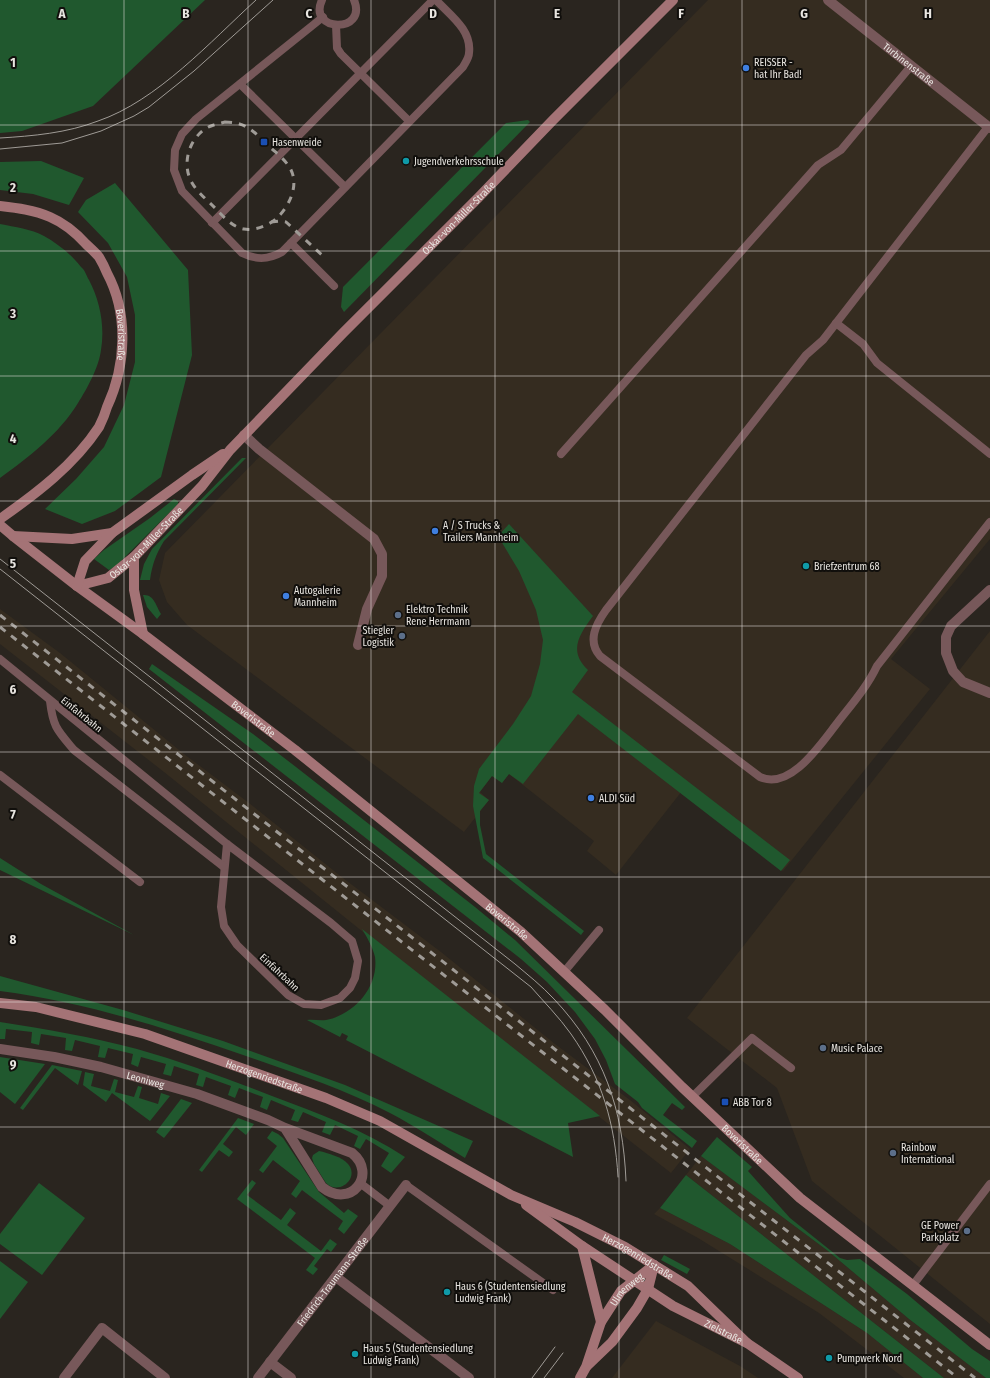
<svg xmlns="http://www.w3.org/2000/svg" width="990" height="1378" font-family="'Fira Sans Condensed',sans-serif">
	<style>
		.built { fill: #352c20 }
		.green { fill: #20582e }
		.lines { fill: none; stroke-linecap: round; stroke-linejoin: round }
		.lane { stroke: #77585a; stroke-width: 8 }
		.street { stroke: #77585a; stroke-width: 10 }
		.secondary { stroke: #a47376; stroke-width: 10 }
		.tram { stroke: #9f9b96; stroke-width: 1 }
		.rail { stroke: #9f9b96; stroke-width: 3; stroke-dasharray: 7 7; stroke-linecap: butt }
		.grid { fill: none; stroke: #e9e6e1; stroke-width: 1; stroke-opacity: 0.55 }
		.shop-dot { fill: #3f7fe0; stroke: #110f0c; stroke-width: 1.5 }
		.transit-dot { fill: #1a4fb4; stroke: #110f0c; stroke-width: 1.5 }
		.culture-dot { fill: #0f9aa8; stroke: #110f0c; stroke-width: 1.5 }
		.service-dot { fill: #5c6f8a; stroke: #110f0c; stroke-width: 1.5 }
		.labels { text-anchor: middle; stroke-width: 4; stroke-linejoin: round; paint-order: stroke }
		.poi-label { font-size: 10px; fill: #e9e6e1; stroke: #110f0c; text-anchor: start }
		.street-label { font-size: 10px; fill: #e9e6e1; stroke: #110f0c }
		.grid-label { font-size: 13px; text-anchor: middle; font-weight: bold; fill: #e9e6e1; stroke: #110f0c; stroke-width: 4; stroke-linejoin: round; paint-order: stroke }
	</style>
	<rect width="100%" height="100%" fill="#2a251f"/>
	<g class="built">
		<path d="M708,0H990V539L891,659L930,689L783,871L682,791L616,875L587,851L594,841L509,774L502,783L492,776L480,792L489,800L464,832L187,625L167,602L159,580L165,553Z"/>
		<path d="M0,609L60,653L184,754L249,803L343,878L441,952L555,1044L630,1100L690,1149L671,1173L373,940L164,772L0,644Z"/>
		<path d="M990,631V1324L812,1181L777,1088L687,1018Z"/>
		<path d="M701,1156L828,1251L909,1319L986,1378H944L686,1175Z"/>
		<path d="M660,1208L730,1244L770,1270L867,1333L923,1378H904L819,1313L698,1238L654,1214Z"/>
		<path d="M656,1321L740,1366L758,1378H612Z"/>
	</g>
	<g class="green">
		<path d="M0,0H205L93,106L22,131L0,133Z"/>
		<path d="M528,120L530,122L344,312L341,307L343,287L506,123Z"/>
		<path d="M41,161L84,178L69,205L33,194L0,190V162Z"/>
		<path d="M115,183L188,270L192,355L161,477L115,511L82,524L45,509L76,479L104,447L124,405L135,362V315L127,277L108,243L78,212L86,200Z"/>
		<path d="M0,224C15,227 31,229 44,236C58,244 71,254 81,267C85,270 86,275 89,280C100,301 105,326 101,350C99,367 87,389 78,403C59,434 29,457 0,478Z"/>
		<path d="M242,458H246L164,541C156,554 152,565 150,580H140L144,564L152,549Z"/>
		<path d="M174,499L178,501V504L116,566L109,570L94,559L104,550L150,518Z"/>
		<path d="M509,524L593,616C579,635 568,651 588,670L572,692L790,860L781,871L578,714L523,784L509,774L502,783L492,776L479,793L489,800L480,811V825L486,854L584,931L581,935L483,858L473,806L474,786L479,769L513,724L531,696L540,664L543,640L536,610L519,571L498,536Z"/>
		<path d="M143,595C154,594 156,606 161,614L157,619L147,607Z"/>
		<path d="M152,664L253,734L296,767L475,907L515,940L685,1107L682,1110L672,1103L663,1115L697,1141L692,1148L642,1108L638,1102L615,1084L606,1060L595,1039L575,1012L547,982L521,959L149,669Z"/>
		<path d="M0,858L41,884L134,935L0,870Z"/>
		<path d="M362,929L600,1116L568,1123L573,1157L346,1040L348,1036L342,1033L340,1037L307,1020C313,1019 320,1021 326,1020C354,1015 379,987 375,957C373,948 367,937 362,929Z"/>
		<path d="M0,976L123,1010L223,1041L345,1085L473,1141L465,1158C440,1143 415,1126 390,1113C344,1089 294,1073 246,1056C165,1028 85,1002 0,991Z"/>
		<path d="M0,1022C46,1029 92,1037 137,1049C183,1062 228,1079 272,1096C318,1113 364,1130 405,1157L391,1173L381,1166L389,1153L366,1139L360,1149L354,1146L358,1136L335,1125L330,1135L322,1132L326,1122L303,1112L298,1122L291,1120L295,1110L271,1100L267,1110L260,1107L263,1097L239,1088L235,1098L228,1095L231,1086L206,1077L203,1087L196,1085L199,1074L174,1066L171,1076L163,1074L166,1064L141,1057L138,1067L131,1064L133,1054L108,1048L105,1058L98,1057L100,1046L75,1040L72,1051L65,1050L66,1038L41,1034L39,1045L31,1043L32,1032L6,1029L5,1039H0Z"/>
		<path d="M0,1057L45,1064L15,1104L0,1092Z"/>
		<path d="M52,1065L82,1071L78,1085L55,1068L23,1110L20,1108Z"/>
		<path d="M85,1072L94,1074L91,1086L110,1091L114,1079L118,1080L115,1092L134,1097L138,1086L142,1087L139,1098L158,1104L161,1093L170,1096L150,1121L112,1093L106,1102L83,1085Z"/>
		<path d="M181,1099L192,1103L164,1138L156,1132Z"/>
		<path d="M238,1118L254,1124L246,1135L236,1127L223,1144L233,1152L229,1157L219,1150L202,1172L199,1170Z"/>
		<path d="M272,1131L278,1134L283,1138L319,1192L344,1213L348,1209L358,1216L344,1234L338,1229L343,1221L302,1190L296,1198L291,1194L300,1181L273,1160L263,1173L259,1170L277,1146L267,1138Z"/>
		<path d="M717,1137L752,1167L748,1171L790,1218L840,1258L847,1260L860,1259L907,1294L972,1349L990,1361V1378H986L909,1319L828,1251L701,1156Z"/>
		<path d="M319,1151C328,1153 342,1157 348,1164C360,1178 339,1196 326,1183L314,1164L312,1158L313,1155Z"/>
		<path d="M686,1175L944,1378H923L867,1333L770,1270L730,1244L660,1208Z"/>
		<path d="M252,1180L256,1183L247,1195L281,1220L290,1208L296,1213L287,1225L321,1251L330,1239L337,1244L331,1252L327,1249L314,1266L318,1269L313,1275L306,1270L315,1258L237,1199Z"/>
		<path d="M39,1183L85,1218L42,1275L0,1244V1234Z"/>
		<path d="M664,1255L690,1269L687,1274L661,1260Z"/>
		<path d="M0,1261L28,1282L0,1319Z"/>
	</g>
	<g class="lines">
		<g class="lane">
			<path d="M322,0C307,32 368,34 354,0"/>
			<path d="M323,17L196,119L182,134L175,150L174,170L182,191L242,253C256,260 268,260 282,252L463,67C465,63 469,58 469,53C472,30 450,15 436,0"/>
			<path d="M336,25L337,48L341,54L409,121"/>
			<path d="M240,84L345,187"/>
			<path d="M988,127L823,340L806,355L606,610C596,624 587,641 600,656L760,777C791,791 822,742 838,722C852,704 867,687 877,666L990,522"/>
			<path d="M212,223L433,0"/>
			<path d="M291,243L334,286"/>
			<path d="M836,323L863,344L877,363L990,454"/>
			<path d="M561,454L818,165L841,150L911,66"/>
			<path d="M0,659L227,844L331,923L352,941L358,961L355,978L350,988L340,998L321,1005L304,1004L288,995L237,945L224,926L221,907L227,844"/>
			<path d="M50,701C53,727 57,730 74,750L224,867"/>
			<path d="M0,775L140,882"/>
			<path d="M564,972L599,930"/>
			<path d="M692,1097L752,1038L791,1068"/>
			<path d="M360,1183L390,1206"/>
			<path d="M406,1185L553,1290"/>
			<path d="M913,1285L990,1184"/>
		</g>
		<g class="street">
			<path id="s1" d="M828,0L990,128"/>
			<path d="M244,435L259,449L374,539L382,554V576L367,609L358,645"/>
			<path d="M990,590L951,626L946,637V653L953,671L963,682L990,693"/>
			<path id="s2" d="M0,1049L54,1057L101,1067L197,1094L268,1120L285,1128L352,1153C378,1174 351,1210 322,1187L285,1128"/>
			<path d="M336,1277L469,1378"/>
			<path d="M270,1362L291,1378"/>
			<path d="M64,1378L102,1328L165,1378"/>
			<path id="s3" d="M258,1378L406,1185"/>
		</g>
		<g class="secondary">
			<path id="s4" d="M0,206C17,208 34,210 50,217C64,223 76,233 86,244C90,248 95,252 99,257C102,262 105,268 107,273C129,314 126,366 107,407C105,414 102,421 99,427C74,465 37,493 0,519"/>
			<path id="s5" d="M0,525L13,536L77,586L143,634L295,750L521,932L605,1010L682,1087L800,1198L990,1345"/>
			<path d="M13,536L72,539L112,533"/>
			<path d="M134,557V590L143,634"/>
			<path id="s6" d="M77,586L108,578L134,557L202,486L230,450L343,333L478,198L553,120L673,0"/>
			<path d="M77,586L85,561L112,533L192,475L223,454"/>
			<path id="s7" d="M0,1003L36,1007L145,1034L326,1098L380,1121L511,1195L575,1222L625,1247L654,1265L688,1286L747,1343"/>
			<path id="s8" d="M526,1205L582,1246L673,1306L747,1343L798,1378"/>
			<path d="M582,1246L601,1322"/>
			<path d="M587,1366L612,1342L637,1308L648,1289L654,1265"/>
			<path id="s9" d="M580,1378L586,1367L601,1322L621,1291L654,1265"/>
		</g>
		<g class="tram">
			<path d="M0,138C33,136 67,133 98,121C157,101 211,41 256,0"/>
			<path d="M0,149L62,143L101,131L134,116L149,107L194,71L273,0"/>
			<path d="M0,559L515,964C528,975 542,986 554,999C604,1052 623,1109 626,1181"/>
			<path d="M0,569L531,987C544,1002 559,1017 571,1034C602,1078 615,1124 618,1177"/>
			<path d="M532,1378L555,1347"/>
			<path d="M544,1378L563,1353"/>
		</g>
		<g class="rail">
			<path d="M225,122C247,122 254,132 269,146C276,153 287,161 291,170C299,186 289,206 278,217C270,225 255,231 244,229C232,227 223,216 215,208C207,200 196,191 191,181C182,163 189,140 205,129C211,125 218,124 225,122Z"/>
			<path d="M271,222L280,221L286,222L323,256"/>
			<path d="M0,615L975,1378"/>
			<path d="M0,627L958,1378"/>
		</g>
	</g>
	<path class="grid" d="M124,0V1378M248,0V1378M371,0V1378M495,0V1378M619,0V1378M742,0V1378M866,0V1378M0,125H990M0,251H990M0,376H990M0,501H990M0,626H990M0,752H990M0,877H990M0,1002H990M0,1127H990M0,1253H990"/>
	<g class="shop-dot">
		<circle cx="746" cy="68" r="4"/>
		<circle cx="435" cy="531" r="4"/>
		<circle cx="286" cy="596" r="4"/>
		<circle cx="591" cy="798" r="4"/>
	</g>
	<g class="transit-dot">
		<rect x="260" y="138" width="8" height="8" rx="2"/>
		<rect x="721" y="1098" width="8" height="8" rx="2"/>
	</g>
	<g class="culture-dot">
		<circle cx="406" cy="161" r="4"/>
		<circle cx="806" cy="566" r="4"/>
		<circle cx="447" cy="1292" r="4"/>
		<circle cx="355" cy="1354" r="4"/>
		<circle cx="829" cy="1358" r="4"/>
	</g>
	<g class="service-dot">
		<circle cx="398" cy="615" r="4"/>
		<circle cx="402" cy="636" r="4"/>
		<circle cx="823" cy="1048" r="4"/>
		<circle cx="893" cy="1153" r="4"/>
		<circle cx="967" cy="1231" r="4"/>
	</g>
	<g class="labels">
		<g class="poi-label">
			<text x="754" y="66">REISSER -<tspan x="754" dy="12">hat Ihr Bad!</tspan></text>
			<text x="272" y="146">Hasenweide</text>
			<text x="414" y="165">Jugendverkehrsschule</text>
			<text x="443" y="529">A / S Trucks &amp;<tspan x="443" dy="12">Trailers Mannheim</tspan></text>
			<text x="814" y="570">Briefzentrum 68</text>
			<text x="294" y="594">Autogalerie<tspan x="294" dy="12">Mannheim</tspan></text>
			<text x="406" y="613">Elektro Technik<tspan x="406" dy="12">Rene Herrmann</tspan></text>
			<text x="394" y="634" text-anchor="end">Stiegler<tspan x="394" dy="12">Logistik</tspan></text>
			<text x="599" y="802">ALDI Süd</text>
			<text x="831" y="1052">Music Palace</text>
			<text x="733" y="1106">ABB Tor 8</text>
			<text x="901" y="1151">Rainbow<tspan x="901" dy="12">International</tspan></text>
			<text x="959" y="1229" text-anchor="end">GE Power<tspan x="959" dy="12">Parkplatz</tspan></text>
			<text x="455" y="1290">Haus 6 (Studentensiedlung<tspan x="455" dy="12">Ludwig Frank)</tspan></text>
			<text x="363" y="1352">Haus 5 (Studentensiedlung<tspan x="363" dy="12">Ludwig Frank)</tspan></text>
			<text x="837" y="1362">Pumpwerk Nord</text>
		</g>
		<g class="street-label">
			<text dy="4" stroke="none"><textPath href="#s1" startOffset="103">Turbinenstraße</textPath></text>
			<text dy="4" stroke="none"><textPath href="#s6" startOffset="535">Oskar-von-Miller-Straße</textPath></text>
			<text dy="4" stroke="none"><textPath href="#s4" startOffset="197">Boveristraße</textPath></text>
			<text dy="4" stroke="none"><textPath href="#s6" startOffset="84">Oskar-von-Miller-Straße</textPath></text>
			<text transform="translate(82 714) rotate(39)" y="4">Einfahrbahn</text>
			<text dy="4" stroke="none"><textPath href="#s5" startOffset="319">Boveristraße</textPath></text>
			<text dy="4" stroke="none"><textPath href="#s5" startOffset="644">Boveristraße</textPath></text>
			<text transform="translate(280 972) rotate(43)" y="4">Einfahrbahn</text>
			<text dy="4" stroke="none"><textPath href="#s7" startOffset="275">Herzogenriedstraße</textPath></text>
			<text dy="4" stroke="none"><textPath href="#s2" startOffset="149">Leoniweg</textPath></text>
			<text dy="4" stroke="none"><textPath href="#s5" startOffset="968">Boveristraße</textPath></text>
			<text dy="4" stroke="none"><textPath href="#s7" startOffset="691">Herzogenriedstraße</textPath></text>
			<text dy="4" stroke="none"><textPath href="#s3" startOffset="122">Friedrich-Traumann-Straße</textPath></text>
			<text dy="4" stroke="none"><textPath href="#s9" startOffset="102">Ulmenweg</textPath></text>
			<text dy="4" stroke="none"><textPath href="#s8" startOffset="235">Zielstraße</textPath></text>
		</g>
	</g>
	<g class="grid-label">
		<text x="62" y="18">A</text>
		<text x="186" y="18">B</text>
		<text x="309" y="18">C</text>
		<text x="433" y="18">D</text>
		<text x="557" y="18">E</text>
		<text x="681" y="18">F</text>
		<text x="804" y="18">G</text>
		<text x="928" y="18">H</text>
		<text x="13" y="67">1</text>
		<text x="13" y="192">2</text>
		<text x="13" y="318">3</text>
		<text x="13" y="443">4</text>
		<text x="13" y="568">5</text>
		<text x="13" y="694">6</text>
		<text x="13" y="819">7</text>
		<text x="13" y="944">8</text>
		<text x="13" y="1069">9</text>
	</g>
</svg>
